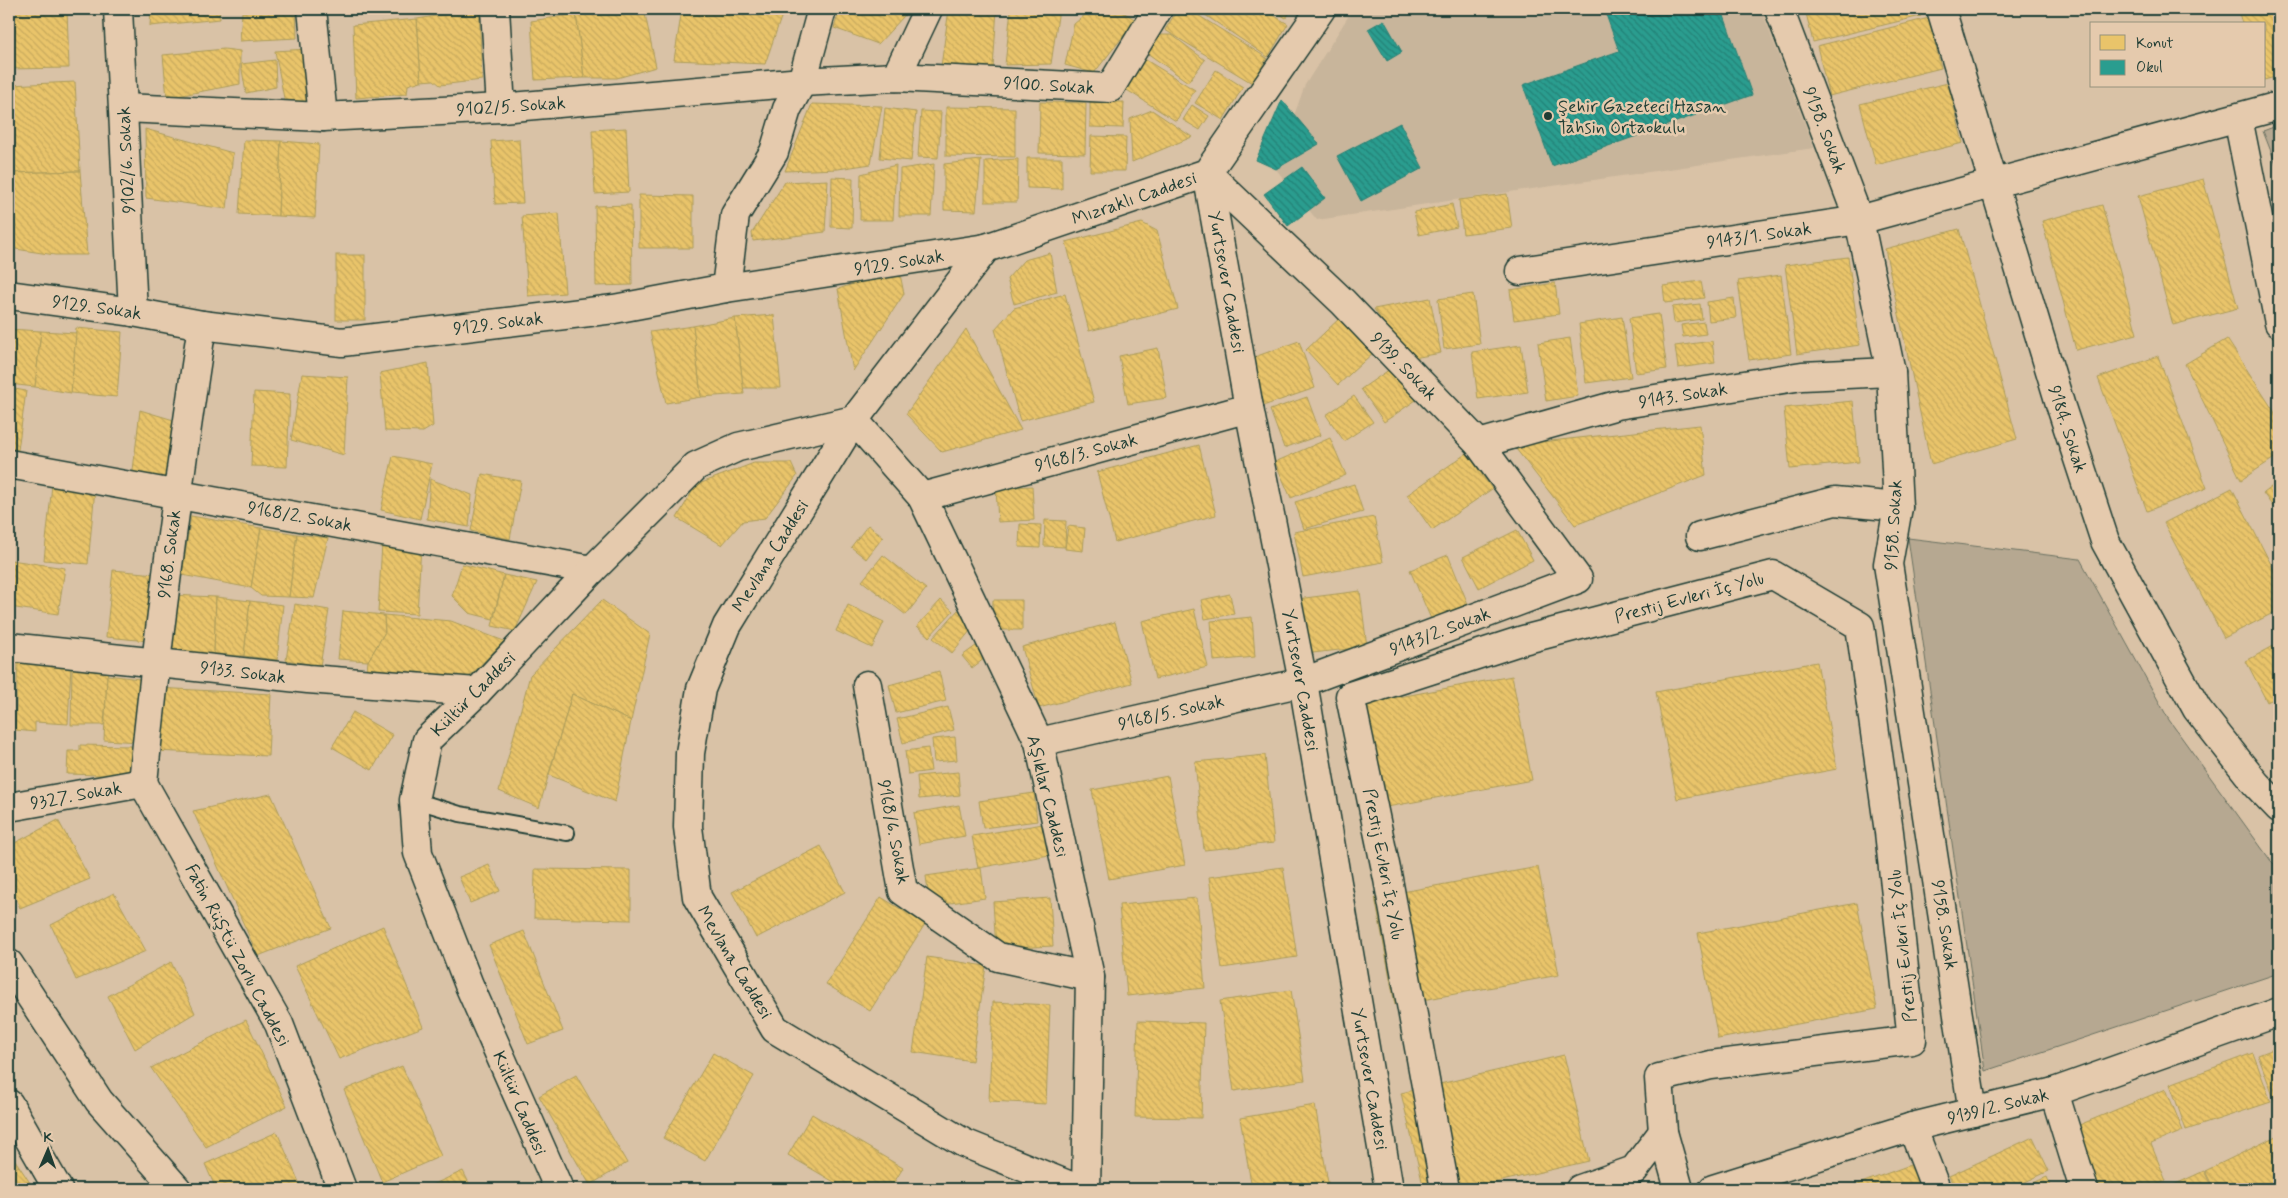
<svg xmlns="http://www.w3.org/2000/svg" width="2288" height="1198" font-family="Mynerve,sans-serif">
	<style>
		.built { fill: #c8b59b }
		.green { fill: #b6a891; stroke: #6a7262 }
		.homes { fill: url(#homes-back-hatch); stroke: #ac9c5a }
		.schools { fill: url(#schools-back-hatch); stroke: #278074 }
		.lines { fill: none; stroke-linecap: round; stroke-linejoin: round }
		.service-casing { stroke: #1f3d34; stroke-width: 18 }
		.minor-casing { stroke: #1f3d34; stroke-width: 31 }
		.tertiary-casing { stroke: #1f3d34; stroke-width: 31 }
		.secondary-casing { stroke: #1f3d34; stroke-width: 31 }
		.service { stroke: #e5caad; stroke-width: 14 }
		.minor { stroke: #e5caad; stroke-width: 28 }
		.tertiary { stroke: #e5caad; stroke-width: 28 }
		.secondary { stroke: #e5caad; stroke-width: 28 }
		.poi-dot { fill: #1f3d34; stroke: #e5caad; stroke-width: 2 }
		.labels { text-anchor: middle; stroke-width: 5; stroke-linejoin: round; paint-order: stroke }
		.street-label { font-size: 18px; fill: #1f3d34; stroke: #e5caad }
		.poi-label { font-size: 18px; fill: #1f3d34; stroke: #e5caad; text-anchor: start }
	</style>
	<defs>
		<pattern id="homes-back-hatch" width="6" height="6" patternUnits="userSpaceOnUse" patternTransform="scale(1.25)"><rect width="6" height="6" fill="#e9c46a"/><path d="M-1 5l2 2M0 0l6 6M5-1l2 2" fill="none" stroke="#c7a95c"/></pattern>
		<pattern id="schools-back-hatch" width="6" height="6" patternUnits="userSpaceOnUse" patternTransform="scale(1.25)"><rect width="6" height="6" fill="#2a9d8f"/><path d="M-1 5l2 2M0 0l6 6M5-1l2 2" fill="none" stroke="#238176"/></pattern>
	</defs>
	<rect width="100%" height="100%" fill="#d9c2a6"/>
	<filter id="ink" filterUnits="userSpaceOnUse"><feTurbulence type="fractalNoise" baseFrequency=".02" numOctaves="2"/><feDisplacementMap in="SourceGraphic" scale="10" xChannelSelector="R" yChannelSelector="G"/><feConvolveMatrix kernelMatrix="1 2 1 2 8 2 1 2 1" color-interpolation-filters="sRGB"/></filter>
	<g filter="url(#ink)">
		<path class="built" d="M1353,9H1761L1814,148L1317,220L1275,168L1305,85Z"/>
		<g class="green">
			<path d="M2279,125V172L2263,131Z"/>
			<path d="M1908,538L2080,559L2169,720L2271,861L2279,869V973L1985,1071Z"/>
		</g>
		<g class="homes">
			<path d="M9,9H67L69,68L9,69Z"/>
			<path d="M151,9H219L220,19L150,26Z"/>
			<path d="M296,9L297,38L240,41L242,12Z"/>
			<path d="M479,9L482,80L440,85L434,80L421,81L417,19Z"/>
			<path d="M632,9H644L656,67L617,78H584L576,14Z"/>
			<path d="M682,9H784L765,64L674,60Z"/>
			<path d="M840,9H905V15L878,44L834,28Z"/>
			<path d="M949,9H997L993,68L941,66Z"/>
			<path d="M1011,9H1059L1051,64L1005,65Z"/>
			<path d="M1092,9H1118L1136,20L1094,73L1065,65L1074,24Z"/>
			<path d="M1178,9H1188L1267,58L1252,83L1165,30Z"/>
			<path d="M1196,9H1263L1288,24L1268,57Z"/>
			<path d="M1271,9H1292L1286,18Z"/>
			<path d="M1805,9H1919L1921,16L1813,42Z"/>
			<path d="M2238,9H2279V76L2264,80V24H2242Z"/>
			<path d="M576,14L584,78L535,80L531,21Z"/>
			<path d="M1929,18L1941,68L1829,96L1817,46Z"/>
			<path d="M417,19L421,81L408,85L407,94L356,98L353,25Z"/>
			<path d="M1161,35H1172L1205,60L1188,82L1147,53Z"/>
			<path d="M224,49L240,51V84L167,98L163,55Z"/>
			<path d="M308,49L318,109H286L275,51Z"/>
			<path d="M1141,57L1195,90L1176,121L1122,87Z"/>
			<path d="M275,60L276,87L246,93L241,64Z"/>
			<path d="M1216,70L1243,87L1223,120L1195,103Z"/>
			<path d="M75,82L80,171L9,173V85Z"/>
			<path d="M1948,83L1963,143L1876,165L1860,104Z"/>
			<path d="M1040,102L1086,103L1085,154L1039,153Z"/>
			<path d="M1090,102H1124L1123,128L1090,127Z"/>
			<path d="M812,104L882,106L871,164L838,169L785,171Z"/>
			<path d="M1192,105L1209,116L1200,130L1183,120Z"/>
			<path d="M946,107L1015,108V157L946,156Z"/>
			<path d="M885,108L916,112L911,161L880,158Z"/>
			<path d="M1152,110L1192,137L1132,162L1130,119Z"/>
			<path d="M921,111L941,112L938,158L918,157Z"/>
			<path d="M626,128L629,192L595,194L592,130Z"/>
			<path d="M145,129L233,153L227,209L146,198Z"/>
			<path d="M1091,136L1126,137L1125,171H1090Z"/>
			<path d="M519,139L523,203L495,204L491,141Z"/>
			<path d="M244,140L281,141L278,216L239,214Z"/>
			<path d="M281,141L319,144L315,218L278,216Z"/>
			<path d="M1027,158H1062V189L1027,188Z"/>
			<path d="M1018,159L1017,202H985V161Z"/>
			<path d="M981,160L976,211L944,210V164Z"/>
			<path d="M934,164L931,216H899L900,169Z"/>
			<path d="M896,165L893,220H860L861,174Z"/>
			<path d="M80,171L87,255H55L9,248V173Z"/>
			<path d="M832,177L853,178L852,228L831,227Z"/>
			<path d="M2203,179L2238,308L2173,325L2138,196Z"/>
			<path d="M828,180L825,232L753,241L752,233L785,182Z"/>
			<path d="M1507,194L1512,228L1463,234L1459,200Z"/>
			<path d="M639,195L693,196V248H639Z"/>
			<path d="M1452,204L1457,227L1419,235L1414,212Z"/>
			<path d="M631,205L632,285L596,286L595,206Z"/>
			<path d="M2102,205L2137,334L2076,350L2042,221Z"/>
			<path d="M559,213L565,293L528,296L522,216Z"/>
			<path d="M1142,223L1157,231L1178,309L1089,331L1066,242Z"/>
			<path d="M1959,229L2017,439L1931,464L1885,249Z"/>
			<path d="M1050,253L1057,292L1014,304L1007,279L1024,260Z"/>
			<rect x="336" y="255" width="29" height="65"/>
			<path d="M1848,257L1860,345L1797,354L1785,265Z"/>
			<path d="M899,269L904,294L853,371L838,289Z"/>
			<path d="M1781,275L1791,354L1749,360L1738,281Z"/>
			<path d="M1701,281L1704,298L1665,303L1663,286Z"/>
			<path d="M1555,283L1559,314L1514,320L1510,290Z"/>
			<path d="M1065,294L1094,402L1020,421L995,329L1014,308Z"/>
			<path d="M1473,294L1480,344L1444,349L1438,299Z"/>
			<path d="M1430,298L1441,353L1408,359L1374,309Z"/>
			<path d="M1734,298L1736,318L1709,321L1707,302Z"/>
			<path d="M1700,304L1702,319L1674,323L1672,307Z"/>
			<path d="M1659,314L1667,369L1636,373L1629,318Z"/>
			<path d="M774,315L781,388H743L735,318Z"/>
			<path d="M1343,315L1375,351L1338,385L1306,350Z"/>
			<path d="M1622,317L1631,377L1586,383L1579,324Z"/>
			<path d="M735,318L744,394L701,397L693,326Z"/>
			<path d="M1704,322L1706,334L1683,337L1681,325Z"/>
			<path d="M693,326L701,397L666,403L650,332Z"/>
			<path d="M76,328L122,332L117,397L71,393Z"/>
			<path d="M9,329L41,331L35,387L9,384Z"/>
			<path d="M966,329L1021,430L942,452L906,414Z"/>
			<path d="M41,331L76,333L71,393L35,387Z"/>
			<path d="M1570,338L1578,396L1546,401L1538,343Z"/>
			<path d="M2227,339L2279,419V455L2241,480L2185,364Z"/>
			<path d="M1299,341L1315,388L1263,406L1246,360Z"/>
			<path d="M1712,341L1715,363L1678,368L1675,346Z"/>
			<path d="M1521,345L1528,392L1478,399L1472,352Z"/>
			<path d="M1158,348L1167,398L1128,404L1119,356Z"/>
			<path d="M2158,356L2207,488L2147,511L2098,378Z"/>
			<path d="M428,363L433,426L423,432L385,431L380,373Z"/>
			<path d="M1396,365L1419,398L1384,422L1361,389Z"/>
			<path d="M302,374L348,377L344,455L291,440Z"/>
			<path d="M9,388L26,391L18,450H9Z"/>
			<path d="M254,392L290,394L287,467L251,466Z"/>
			<path d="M1354,396L1373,422L1344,441L1326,415Z"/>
			<path d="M1307,397L1321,435L1284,448L1270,410Z"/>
			<path d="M1853,401L1859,462L1790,469L1784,408Z"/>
			<path d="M140,410L177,421L171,482L132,479Z"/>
			<path d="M1700,425L1706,475L1575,525L1513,445Z"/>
			<path d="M1330,438L1346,475L1291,498L1275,462Z"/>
			<path d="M1199,445L1216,515L1115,542L1097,472Z"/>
			<path d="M1467,453L1492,489L1432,530L1407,495Z"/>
			<path d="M393,456L432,464L420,519L381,510Z"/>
			<path d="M754,463H791L797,476L765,518L743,521L722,545L677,518L696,485Z"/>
			<path d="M482,474L521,481L510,539L471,531Z"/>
			<path d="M430,479L472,495L469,527L427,519Z"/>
			<path d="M2279,481V515L2263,493Z"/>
			<path d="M1354,484L1363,512L1304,529L1295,502Z"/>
			<path d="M52,485L95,489L88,564L44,560Z"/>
			<path d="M1032,486L1034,520L998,522L996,488Z"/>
			<path d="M2232,488L2279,580V610L2224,638L2164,523Z"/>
			<path d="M191,516L261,528L251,588L182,575Z"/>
			<path d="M1374,517L1383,562L1303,577L1294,532Z"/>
			<path d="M1045,520L1066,521L1065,547L1044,546Z"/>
			<path d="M1020,524L1041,525L1040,548L1019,547Z"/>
			<path d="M868,525L883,537L866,559L851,547Z"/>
			<path d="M1068,526L1085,528L1083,551L1065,549Z"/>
			<path d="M261,528L297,534L289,597L261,596L251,588Z"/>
			<path d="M1517,530L1533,560L1479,588L1463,557Z"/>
			<path d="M297,534L328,538L314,598L289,597Z"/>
			<path d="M382,543L421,546L417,614L378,612Z"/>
			<path d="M883,555L926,589L906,615L862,581Z"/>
			<path d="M1448,555L1468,604L1431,619L1410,570Z"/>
			<path d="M11,560L65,568L58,614L9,607Z"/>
			<path d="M462,564L504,575L493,619L469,613L452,596Z"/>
			<path d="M113,570L155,574L148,641L106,637Z"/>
			<path d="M504,575L537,582L515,631L492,626Z"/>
			<path d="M1360,591L1367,647L1303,654L1297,599Z"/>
			<path d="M1230,594L1234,614L1205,619L1201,600Z"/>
			<path d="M171,595L216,597L214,654L168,652Z"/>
			<path d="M216,597L250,601L244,656L214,654Z"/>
			<path d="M602,600L650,634L631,721L572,694L539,808L499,791L530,675Z"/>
			<path d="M941,600L953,611L929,637L917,626Z"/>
			<path d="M993,600H1022V630H992Z"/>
			<path d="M250,601L283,605L277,660L244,656Z"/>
			<path d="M295,604L329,610L320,666L286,660Z"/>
			<path d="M848,605L884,622L872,648L836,631Z"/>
			<path d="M1194,609L1208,667L1155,679L1142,621Z"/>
			<path d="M958,610L975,625L952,653L933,638Z"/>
			<path d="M343,611L384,615L385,632L368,661L338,659Z"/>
			<path d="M384,615L451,621L504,641L467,679L367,670L368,661L385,632Z"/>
			<path d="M1252,617L1255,657L1214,661L1211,621Z"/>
			<path d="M1115,622L1132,683L1039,708L1022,647Z"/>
			<path d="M980,643L989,655L972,668L962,656Z"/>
			<path d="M2279,643V696L2267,702L2246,661Z"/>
			<path d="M1817,662L1837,769L1677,799L1656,692Z"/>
			<path d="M18,663L71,665L68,724L35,722V732L15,730Z"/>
			<path d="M72,668L108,669L104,725H71Z"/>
			<path d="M939,671L946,701L896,713L889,685Z"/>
			<path d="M107,675L148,680L140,742L104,740Z"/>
			<path d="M1512,676L1532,780L1371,810L1351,706Z"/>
			<path d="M157,688L271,694L268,756L154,751Z"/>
			<path d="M572,694L631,721L615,802L549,775Z"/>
			<path d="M948,707L954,730L903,743L897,719Z"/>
			<path d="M353,712L393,735L372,770L332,747Z"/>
			<path d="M955,737L957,760L934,762L932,739Z"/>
			<path d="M80,745L131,746L130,776L67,774L68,751H80Z"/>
			<path d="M928,748L931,771L908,774L905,751Z"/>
			<path d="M1265,755L1274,843L1204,850L1195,762Z"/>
			<path d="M958,772L960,795L919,799L917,776Z"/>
			<path d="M1168,776L1185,865L1109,879L1092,790Z"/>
			<path d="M1034,793L1037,821L983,828L979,801Z"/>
			<path d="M271,794L331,928L258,956L193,811Z"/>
			<path d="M959,805L965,836L919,844L914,813Z"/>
			<path d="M58,820L90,879L20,908L9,882V846Z"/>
			<path d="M1043,824L1049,855L978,868L972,836Z"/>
			<path d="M821,846L845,892L756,938L732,892Z"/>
			<path d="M489,865L500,891L470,903L459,877Z"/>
			<path d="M1283,867L1297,957L1222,968L1209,877Z"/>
			<path d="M1538,867L1559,975L1395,1005L1375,897Z"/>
			<path d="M981,868L985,898L930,906L926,876Z"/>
			<path d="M535,869L631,870V920L534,918Z"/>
			<path d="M114,893L146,951L76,980L51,925Z"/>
			<path d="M881,897L925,924L870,1011L826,984Z"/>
			<path d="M1050,898L1053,946L996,949L993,902Z"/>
			<path d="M1197,898L1205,988L1127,996L1119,905Z"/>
			<path d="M1857,903L1877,1009L1718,1039L1698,933Z"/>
			<path d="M383,926L423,1027L339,1059L295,966Z"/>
			<path d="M524,931L563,1031L528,1044L489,945Z"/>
			<path d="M927,957L986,966L972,1061L913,1052Z"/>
			<path d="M171,962L195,1013L135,1049L108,996Z"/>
			<path d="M1291,990L1305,1080L1234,1091L1220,1001Z"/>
			<path d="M993,1002L1050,1005L1046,1104L989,1101Z"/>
			<path d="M246,1020L287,1106L206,1147L151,1068Z"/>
			<path d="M1138,1021L1204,1023L1201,1118L1135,1117Z"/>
			<path d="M2279,1047V1103L2276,1104L2258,1055Z"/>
			<path d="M713,1053L754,1076L705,1161L663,1138Z"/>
			<path d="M2253,1053L2271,1102L2186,1130L2170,1084Z"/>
			<path d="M1564,1055L1589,1161L1467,1189H1424L1401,1093Z"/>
			<path d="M402,1066L441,1156L382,1182L344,1090Z"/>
			<path d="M576,1075L627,1163L590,1185L539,1096Z"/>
			<path d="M2166,1089L2183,1131L2151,1144L2166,1181L2147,1189H2098L2072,1128Z"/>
			<path d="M1315,1105L1329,1189H1252L1240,1118Z"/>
			<path d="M812,1114L903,1168L890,1189H846L788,1155Z"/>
			<path d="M277,1132L302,1189H216L205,1164Z"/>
			<path d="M2279,1135V1187L2274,1189H2214L2205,1171Z"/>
			<path d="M2033,1137L2049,1171L2010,1189H1955L1949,1176Z"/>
			<path d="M9,1151L19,1166L9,1172Z"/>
			<path d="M1918,1162L1929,1189H1845Z"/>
			<path d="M19,1166L34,1189H9V1172Z"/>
			<path d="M463,1171L472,1189H423Z"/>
			<path d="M2204,1171L2213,1189H2165Z"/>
			<path d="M2047,1177L2052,1189H2019Z"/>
			<path d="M964,1184L976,1189H961Z"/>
		</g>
		<g class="schools">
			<path d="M1604,9H1713L1714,12L1722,10L1752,95L1552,166L1523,85L1619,51Z"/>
			<path d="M1384,20L1402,52L1387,61L1368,29Z"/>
			<path d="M1282,100L1319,144L1276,169L1256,160Z"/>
			<path d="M1400,123L1423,168L1361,201L1337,156Z"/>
			<path d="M1302,167L1325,198L1288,226L1264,194Z"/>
		</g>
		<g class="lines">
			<g class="service-casing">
				<path id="service" d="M414,800L460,814L567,833"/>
			</g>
			<g class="minor-casing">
				<g id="minor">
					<path d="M118,9L133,312"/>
					<path d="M312,9L323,117"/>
					<path d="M495,9L501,108"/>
					<path d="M1779,9L1859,220L1891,372L1898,507L1888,564L1973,1112"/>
					<path d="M896,77L928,9"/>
					<path d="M124,108L323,117L501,108L802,82L896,77L1110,88L1158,9"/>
					<path d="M2238,118L2279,323"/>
					<path d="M1520,271L1859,220L2279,106"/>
					<path d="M726,288L735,215L774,152L787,109L802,82L822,9"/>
					<path d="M1479,444L1617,405L1802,376L1891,372"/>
					<path d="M9,464L592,570"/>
					<path d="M922,497L1249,408"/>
					<path d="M1700,536L1835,501L1898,507"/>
					<path d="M9,647L308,679L477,692"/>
					<path d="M867,685L903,891L998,957L1090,977"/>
					<path d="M1039,742L1303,682L1578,579L1479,444L1343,302L1207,173"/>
					<path d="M143,783C158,630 179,477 202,325"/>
					<path d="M143,783L279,1024L342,1189"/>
					<path d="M9,807L143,783"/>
					<path d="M2054,1092L2084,1189"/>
					<path d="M9,1104L58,1189"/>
					<path d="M1912,1127L1936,1189"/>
					<path d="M559,1189L469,985L418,853L414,800L427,740L477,692L592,570L696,466L738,447L854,420L922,497L1039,742L1090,977L1086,1189"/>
					<path d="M1445,1189L1388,879L1350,696L1523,640L1773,575L1860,626L1889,832L1912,1040L1711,1065L1659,1078L1663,1132L1679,1189"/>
					<path d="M1580,1189L1634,1170L1663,1132"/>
					<path d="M1713,1189L1912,1127L2054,1092L2279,1012"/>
				</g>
			</g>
			<g class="tertiary-casing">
				<g id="tertiary">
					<path d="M1941,9L2061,407L2105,541L2197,709L2256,784L2279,808"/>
					<path d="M9,295L133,312L202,325L342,342L614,309L726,288L986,248"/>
					<path d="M9,964L99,1101L177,1189"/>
				</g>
			</g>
			<g class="secondary-casing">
				<g id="secondary">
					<path d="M1207,173L1249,408L1303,682L1389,1189"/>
					<path d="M1078,1189L964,1143L775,1029L697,897L688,827L690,753L701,689L727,626L854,420L986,248L1207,173L1321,9"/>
				</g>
			</g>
			<use href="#service" class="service"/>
			<use href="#minor" class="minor"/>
			<use href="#tertiary" class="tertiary"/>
			<use href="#secondary" class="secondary"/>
		</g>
	</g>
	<circle class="poi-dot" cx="1548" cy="116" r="5"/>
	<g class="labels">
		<g class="street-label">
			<text transform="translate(1049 85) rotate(3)" y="6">9100. Sokak</text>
			<text transform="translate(511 106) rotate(-4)" y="6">9102/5. Sokak</text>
			<text transform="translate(1825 130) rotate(69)" y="6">9158. Sokak</text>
			<text transform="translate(126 160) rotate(-93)" y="6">9102/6. Sokak</text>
			<text transform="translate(1134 198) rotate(-19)" y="6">Mızraklı Caddesi</text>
			<text transform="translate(1759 235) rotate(-8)" y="6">9143/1. Sokak</text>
			<text transform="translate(899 262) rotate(-9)" y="6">9129. Sokak</text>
			<text transform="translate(1227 282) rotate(80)" y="6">Yurtsever Caddesi</text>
			<text transform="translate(97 307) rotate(8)" y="6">9129. Sokak</text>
			<text transform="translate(498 323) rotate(-7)" y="6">9129. Sokak</text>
			<text transform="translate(1404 366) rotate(46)" y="6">9139. Sokak</text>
			<text transform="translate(1683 395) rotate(-9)" y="6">9143. Sokak</text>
			<text transform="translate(2068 429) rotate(72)" y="6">9184. Sokak</text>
			<text transform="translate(1086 452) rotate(-15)" y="6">9168/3. Sokak</text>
			<text transform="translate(300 516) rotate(10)" y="6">9168/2. Sokak</text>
			<text transform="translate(1893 525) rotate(-87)" y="6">9158. Sokak</text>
			<text transform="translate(169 554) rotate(-83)" y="6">9168. Sokak</text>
			<text transform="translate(770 556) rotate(-58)" y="6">Mevlana Caddesi</text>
			<text transform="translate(1689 597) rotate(-15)" y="6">Prestij Evleri İç Yolu</text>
			<text transform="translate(1440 631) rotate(-21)" y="6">9143/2. Sokak</text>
			<text transform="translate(243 672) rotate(7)" y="6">9133. Sokak</text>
			<text transform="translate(1301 680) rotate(80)" y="6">Yurtsever Caddesi</text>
			<text transform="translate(473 694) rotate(-45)" y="6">Kültür Caddesi</text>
			<text transform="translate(1171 712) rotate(-13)" y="6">9168/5. Sokak</text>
			<text transform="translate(76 795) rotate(-10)" y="6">9327. Sokak</text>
			<text transform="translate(1048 796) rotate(76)" y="6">Aşıklar Caddesi</text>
			<text transform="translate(894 832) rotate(79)" y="6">9168/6. Sokak</text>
			<text transform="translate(1384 864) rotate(79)" y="6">Prestij Evleri İç Yolu</text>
			<text transform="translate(1945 925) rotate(81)" y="6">9158. Sokak</text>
			<text transform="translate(1902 946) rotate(-96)" y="6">Prestij Evleri İç Yolu</text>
			<text transform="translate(238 955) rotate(62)" y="6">Fatin Rüştü Zorlu Caddesi</text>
			<text transform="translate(735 962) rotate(59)" y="6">Mevlana Caddesi</text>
			<text transform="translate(1370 1079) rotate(80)" y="6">Yurtsever Caddesi</text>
			<text transform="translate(520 1103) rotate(67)" y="6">Kültür Caddesi</text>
			<text transform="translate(1998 1106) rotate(-14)" y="6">9139/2. Sokak</text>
		</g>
		<g class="poi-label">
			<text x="1558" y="112">Şehir Gazeteci Hasan<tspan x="1558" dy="21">Tahsin Ortaokulu</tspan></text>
		</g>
	</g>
	<rect width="2288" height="1198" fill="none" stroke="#e5caad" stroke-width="30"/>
	<rect x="15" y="15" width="2258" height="1168" fill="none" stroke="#1f3d34" stroke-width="2" filter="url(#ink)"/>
	<rect x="2090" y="22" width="175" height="65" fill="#e5caad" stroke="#96927d"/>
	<rect x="2100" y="35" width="25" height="15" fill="#e9c46a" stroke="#96927d"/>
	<text x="2136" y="48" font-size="15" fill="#1f3d34">Konut</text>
	<rect x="2100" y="60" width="25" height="15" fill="#2a9d8f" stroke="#96927d"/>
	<text x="2136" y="72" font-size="15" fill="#1f3d34">Okul</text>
	<g transform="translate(48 1150) rotate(2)" stroke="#e5caad" stroke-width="4" paint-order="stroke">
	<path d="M0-4L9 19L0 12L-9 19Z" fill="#1f3d34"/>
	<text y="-8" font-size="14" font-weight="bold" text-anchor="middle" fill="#1f3d34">K</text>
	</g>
</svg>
